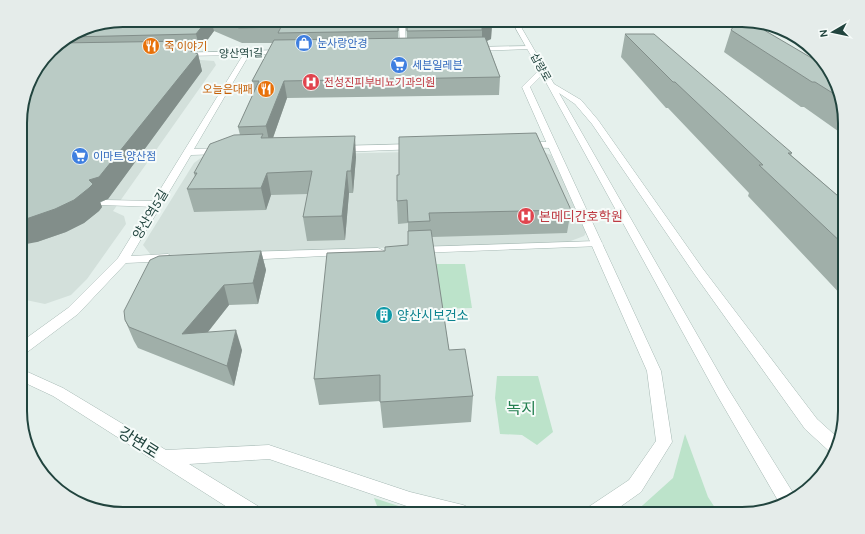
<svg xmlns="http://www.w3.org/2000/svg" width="865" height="534" font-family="Karla,'Noto Sans KR',sans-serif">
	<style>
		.built { fill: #d3e0db }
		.green { fill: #bce3ca }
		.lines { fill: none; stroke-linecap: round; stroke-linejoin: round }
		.service-casing { stroke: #a6b9b4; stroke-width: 1 }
		.minor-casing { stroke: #a6b9b4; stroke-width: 1 }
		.tertiary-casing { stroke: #a6b9b4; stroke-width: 1 }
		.service { fill: #fff; fill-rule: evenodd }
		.minor { fill: #fff; fill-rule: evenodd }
		.tertiary { fill: #fff; fill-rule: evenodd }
		.wall { fill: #a0afa9 }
		.shaded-wall { fill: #828e8a }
		.building { fill: #bacbc5; stroke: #828e8a }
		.labels { text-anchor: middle; stroke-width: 4; stroke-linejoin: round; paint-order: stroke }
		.far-shop-label { font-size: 11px; fill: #366cbe; stroke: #f6fbf9; text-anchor: start }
		.far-food-label { font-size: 11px; fill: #c56008; stroke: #f6fbf9; text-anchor: start }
		.far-street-label { font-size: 11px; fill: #21443e; stroke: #f6fbf9 }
		.far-health-label { font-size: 11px; fill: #be3a42; stroke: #f6fbf9; text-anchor: start }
		.street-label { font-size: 13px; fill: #21443e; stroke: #f6fbf9 }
		.health-label { font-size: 13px; fill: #be3a42; stroke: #f6fbf9; text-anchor: start }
		.culture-label { font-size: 13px; fill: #0d838f; stroke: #f6fbf9; text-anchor: start }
		.near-park-label { font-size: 16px; fill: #268152; stroke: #f6fbf9 }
		.near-street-label { font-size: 16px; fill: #21443e; stroke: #f6fbf9 }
		.rim { fill: none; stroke: #21443e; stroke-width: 2 }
	</style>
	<rect width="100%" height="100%" fill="#e5f0ec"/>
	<g class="built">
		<path d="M201,60L214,61L216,65L113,211L124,216L126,224L87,279L71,295L45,304L21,299V110L42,63Z"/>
		<path d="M535,149L551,155L587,231L584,236L568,242L151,255L143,245L194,163L202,157Z"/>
	</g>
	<g class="green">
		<path d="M431,264H465L472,308L438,309Z"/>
		<path d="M497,376H538L553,432L537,445L522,435L500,434L495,398Z"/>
		<path d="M685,434L708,497L719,514H633L673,478Z"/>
		<path d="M374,498L423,514H380Z"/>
	</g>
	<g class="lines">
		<g class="service-casing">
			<path id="service" d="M105,200L156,201L161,204L156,207L101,205L100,203Z"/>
		</g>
		<g class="minor-casing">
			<g id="minor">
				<path d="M399,20H405L406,50L403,52L400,50Z"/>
				<path d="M530,46L532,47V49L474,51L471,49L474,47Z"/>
				<path d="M283,50L285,51V53L249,55L194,149L221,148L225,151L221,154L191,155L131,256L168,254L174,258L172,261L126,263L78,314L26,353L21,354V342L68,308L118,258L243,55L180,56L178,55V53Z"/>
				<path d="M525,142H551L555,145L551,148L522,147V143Z"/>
				<path d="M415,144L419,147L418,149L339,152L335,149L339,146Z"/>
				<path d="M597,241L601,242L603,244L601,246L418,253L412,250L418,247Z"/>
				<path d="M378,248L384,251L382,253L246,260L240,256L246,252Z"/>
			</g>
		</g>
		<g class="tertiary-casing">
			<g id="tertiary">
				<path d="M511,20H517L554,84L581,100L598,120L703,269L817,419L838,438L833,452L829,451L805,429L695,275L592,124L575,104L559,93L727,387L795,496L793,500L780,504L717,395L542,75L530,87L661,371L672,442L641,492L610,514H585L587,508L629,480L656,441L647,371L522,87L539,70Z"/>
				<path d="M21,369L63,388L166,450L269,445L410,492L463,505L470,508L472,514H430L269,459L189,464L261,508L263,514H238L53,396L21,381Z"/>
			</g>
		</g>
		<use href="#service" class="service"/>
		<use href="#minor" class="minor"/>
		<use href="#tertiary" class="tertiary"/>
	</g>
	<g class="wall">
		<path d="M123,20H398V38H407L406,20L492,24L491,39L487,41L500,77L499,95L287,98L273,138L356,157L353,193H349L345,240L307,241L303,217L308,194L271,195L266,210L194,212L187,189L195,177L194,173L240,135L238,127L254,92L252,81L273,43H242L214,31L200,50H193V52L198,54L202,71L108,199L100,202L102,207L99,211L84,223L66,232L37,242L55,46L84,28Z"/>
		<path d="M731,30L831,71L845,116V136L804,107H801L724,52Z"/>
		<path d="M625,34L792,153L791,155L845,202V299L748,196L749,193L668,108H666L621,57Z"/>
		<path d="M397,175L571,210L567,233L432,237L449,350L473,396L471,422L383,428L380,401L319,405L314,379L385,251L408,245V223L398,224L397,201Z"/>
		<path d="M261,251L266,270L258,304L229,305L208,332L242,350L234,386L138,348L134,341L125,320Z"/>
	</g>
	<g class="shaded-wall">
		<path d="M207,20H211L214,31L200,50L196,34Z"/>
		<path d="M492,24L491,39L482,43V28Z"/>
		<path d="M190,41L194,57L184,48Z"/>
		<path d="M198,54L202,71L108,199L100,202L102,207L99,211L84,223L66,232L37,242L21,245V220L89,180Z"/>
		<path d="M284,81L287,98L270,146L266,126Z"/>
		<path d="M355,136L356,157L353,193L351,171Z"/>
		<path d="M347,171L349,193L345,240L342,216Z"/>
		<path d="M267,173L271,195L266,210L261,188Z"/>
		<path d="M261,251L266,270L258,304L253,283Z"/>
		<path d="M224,285L229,305L192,352L182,334Z"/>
		<path d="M236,330L242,350L234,386L227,366Z"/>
	</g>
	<g class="building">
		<path d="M123,20H207L196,34L70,37L84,28Z"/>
		<path d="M219,20H398V31L278,33L281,27L239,28Z"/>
		<path d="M407,20H490L492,24L482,28V30L407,31Z"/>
		<path d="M738,20H742L752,23L827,67L831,71L839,97L815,82H812L731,30Z"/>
		<path d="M625,34H654L792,153H788L845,202V246L759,165H763L675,82H673Z"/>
		<path d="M485,37L500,77L284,81L266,126L238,127L259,81H252L274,40Z"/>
		<path d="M190,41L184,48L198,54L99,177L89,180L93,184L89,188L74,200L55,209L26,219L21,220V110L31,77L55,46L59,43Z"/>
		<path d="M536,133L571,210L429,213L430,221L408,222L407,200L397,201V175H399V137Z"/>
		<path d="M263,134L261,138L355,136L351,171H347L342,216L303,217L312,171L267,173L261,188L187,189L197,173H194L210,144L234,135Z"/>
		<path d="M431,230L449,350L465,349L473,396L380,402V375L314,379L327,253L385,251V247L408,245V231Z"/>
		<path d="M261,251L253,283L224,285L182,334L236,330L227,366L129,327L125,320L124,311L150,260L159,256Z"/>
	</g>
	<defs>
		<g id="shop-disc" transform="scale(0.9)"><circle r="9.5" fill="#3f7fe0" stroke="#f6fbf9"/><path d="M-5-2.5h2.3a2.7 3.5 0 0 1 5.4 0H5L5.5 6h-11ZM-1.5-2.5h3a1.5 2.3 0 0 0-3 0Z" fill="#fff"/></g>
		<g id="restaurant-disc" transform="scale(0.9)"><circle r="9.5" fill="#e8710a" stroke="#f6fbf9"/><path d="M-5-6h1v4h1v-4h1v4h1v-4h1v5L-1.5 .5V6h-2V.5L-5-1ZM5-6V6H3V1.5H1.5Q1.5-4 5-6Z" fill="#fff"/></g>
		<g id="supermarket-disc" transform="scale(0.9)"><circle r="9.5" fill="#3f7fe0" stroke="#f6fbf9"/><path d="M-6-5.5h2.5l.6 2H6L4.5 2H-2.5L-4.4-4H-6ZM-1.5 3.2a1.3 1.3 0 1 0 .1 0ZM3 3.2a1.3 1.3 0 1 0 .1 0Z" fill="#fff"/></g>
		<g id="hospital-disc" transform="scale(0.9)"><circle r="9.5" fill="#e0444e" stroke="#f6fbf9"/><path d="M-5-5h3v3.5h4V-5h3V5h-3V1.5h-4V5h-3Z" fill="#fff"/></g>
		<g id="building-disc" transform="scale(0.9)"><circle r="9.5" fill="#0f9aa8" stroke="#f6fbf9"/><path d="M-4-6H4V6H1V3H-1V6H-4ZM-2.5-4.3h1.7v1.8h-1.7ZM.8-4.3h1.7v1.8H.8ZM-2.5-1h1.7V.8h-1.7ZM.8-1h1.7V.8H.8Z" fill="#fff"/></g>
	</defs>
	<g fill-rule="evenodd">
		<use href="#shop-disc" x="304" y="43"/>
		<use href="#restaurant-disc" x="151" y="46"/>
		<use href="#supermarket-disc" x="399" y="65"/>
		<use href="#hospital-disc" x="311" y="82"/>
		<use href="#restaurant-disc" x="266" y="89"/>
		<use href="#supermarket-disc" x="80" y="156"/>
		<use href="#hospital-disc" x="526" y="216"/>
		<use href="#building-disc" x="384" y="315"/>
	</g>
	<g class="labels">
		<g class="far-shop-label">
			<text x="317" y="47">눈사랑안경</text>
			<text x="412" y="69">세븐일레븐</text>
			<text x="93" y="160">이마트 양산점</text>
		</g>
		<g class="far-food-label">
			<text x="164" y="50">죽 이야기</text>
			<text x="253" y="93" text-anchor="end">오늘은대패</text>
		</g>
		<g class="far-street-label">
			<text transform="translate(241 53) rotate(-1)" y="4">양산역1길</text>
			<text transform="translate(541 67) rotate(61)" y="4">삽량로</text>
		</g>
		<g class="far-health-label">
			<text x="324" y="86">전성진피부비뇨기과의원</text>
		</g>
		<g class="street-label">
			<text transform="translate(150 214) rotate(-59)" y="5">양산역5길</text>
		</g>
		<g class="health-label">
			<text x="539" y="221">본메디간호학원</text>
		</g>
		<g class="culture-label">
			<text x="397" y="320">양산시보건소</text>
		</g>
		<g class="near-park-label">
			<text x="521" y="414">녹지</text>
		</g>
		<g class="near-street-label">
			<text transform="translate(139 442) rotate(32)" y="6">강변로</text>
		</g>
	</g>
	<path d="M0 0H865V534H0ZM123 27H742A96 96 0 0 1 838 123V411A96 96 0 0 1 742 507H123A96 96 0 0 1 27 411V123A96 96 0 0 1 123 27Z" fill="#e5ecea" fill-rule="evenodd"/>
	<path class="rim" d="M123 27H742A96 96 0 0 1 838 123V411A96 96 0 0 1 742 507H123A96 96 0 0 1 27 411V123A96 96 0 0 1 123 27Z"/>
	<g transform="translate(833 32) rotate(261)" stroke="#f6fbf9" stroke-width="3" paint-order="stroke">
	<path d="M0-3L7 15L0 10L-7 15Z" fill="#21443e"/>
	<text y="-6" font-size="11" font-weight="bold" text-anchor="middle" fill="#21443e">N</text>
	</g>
</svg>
